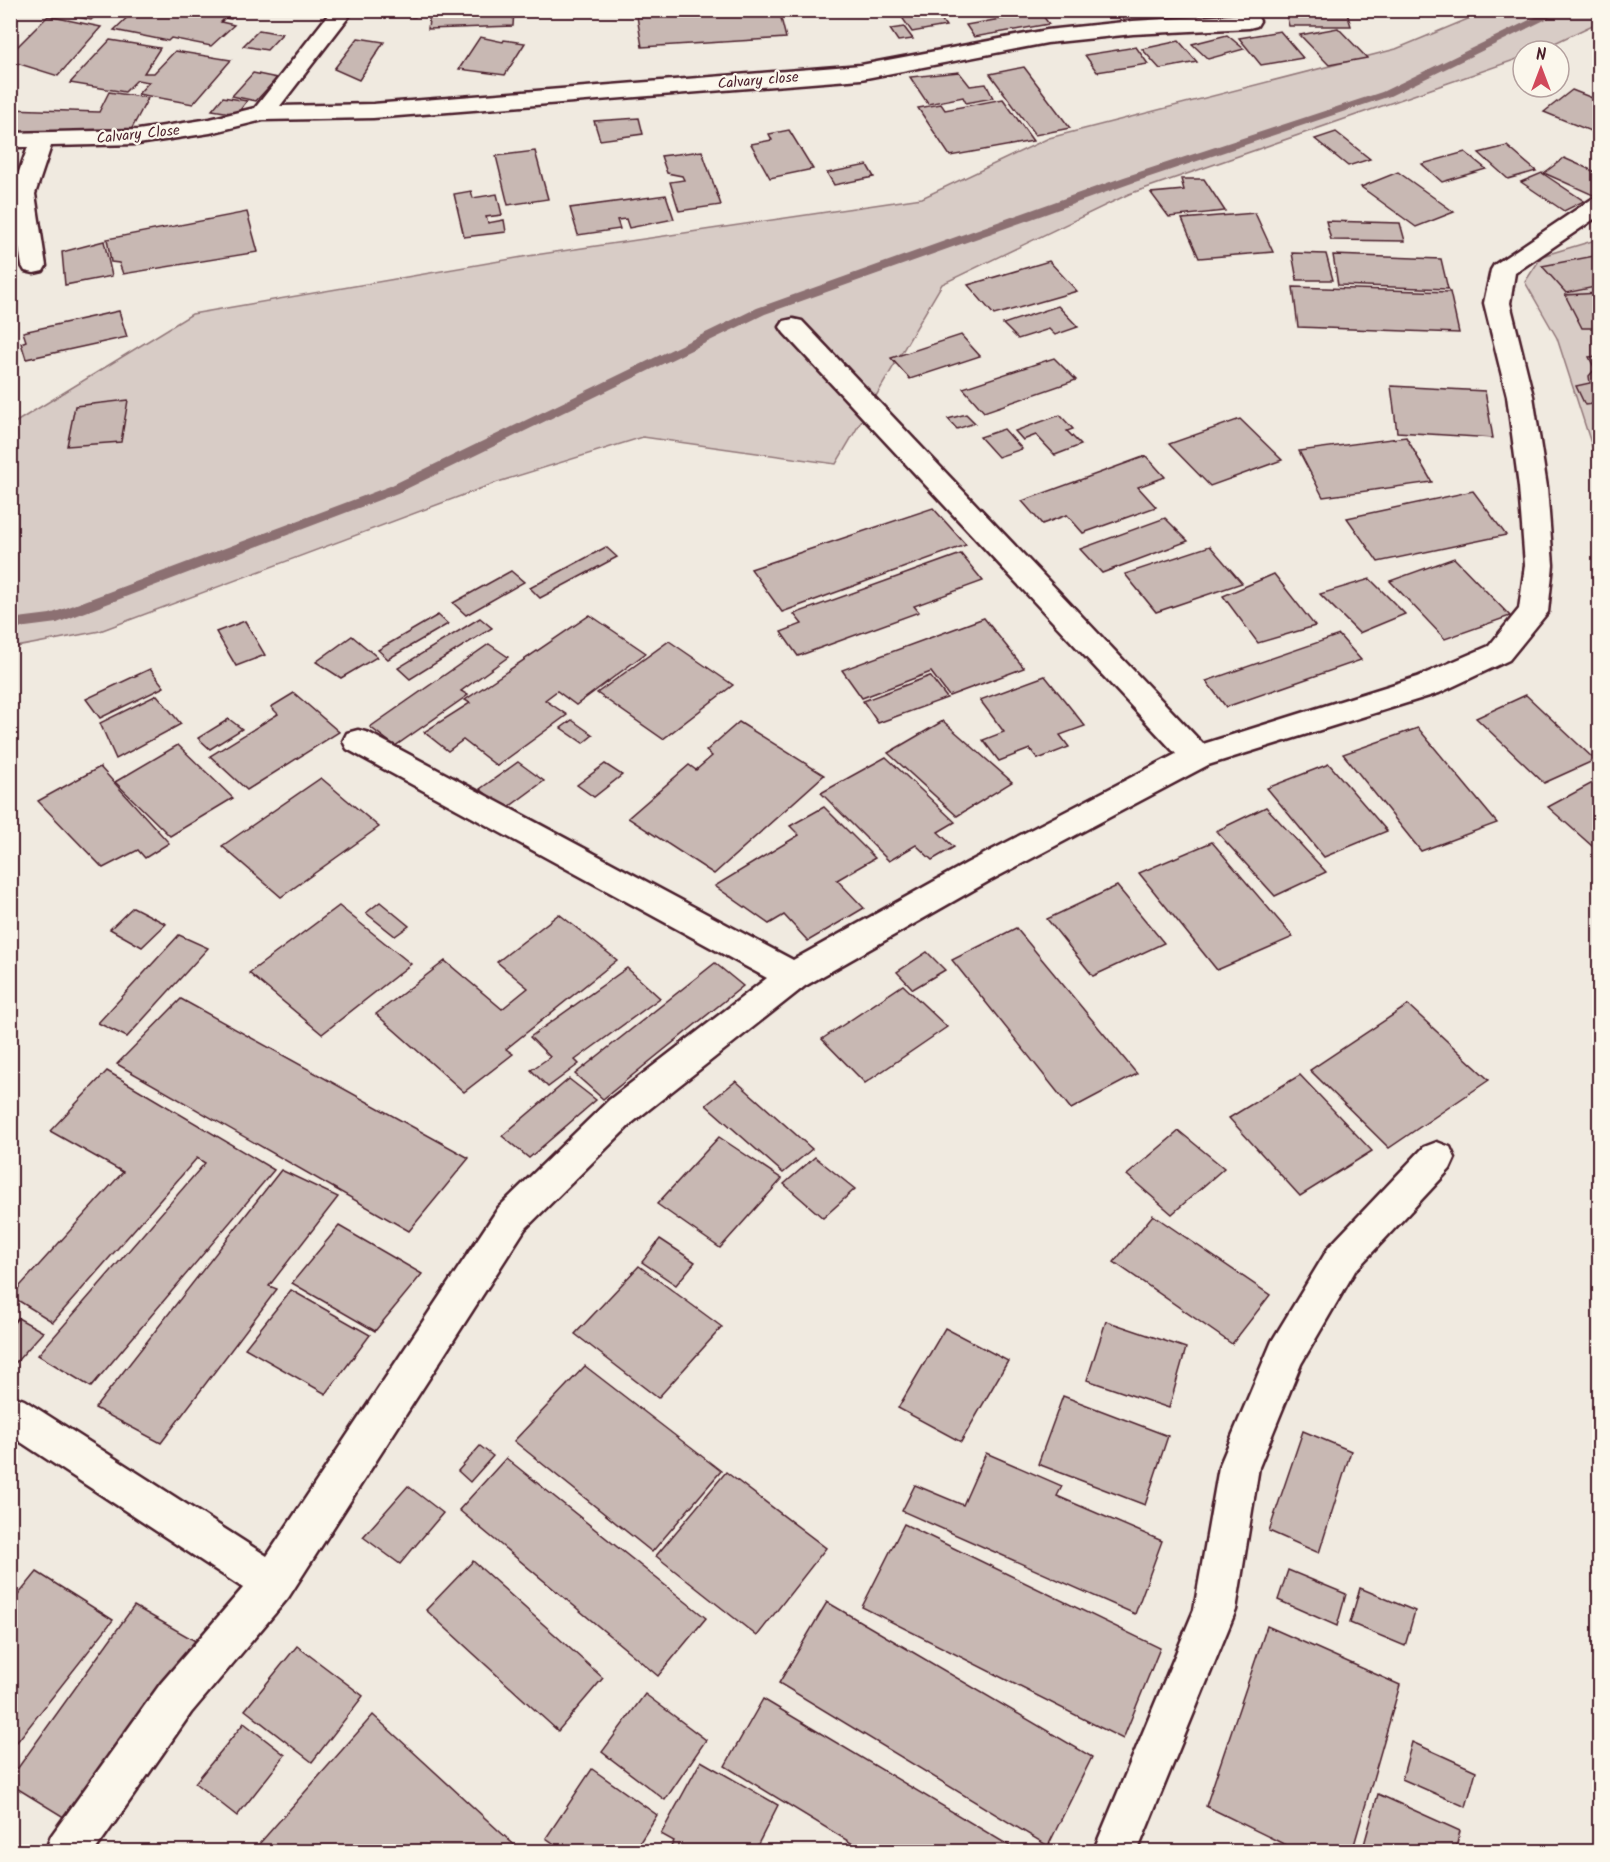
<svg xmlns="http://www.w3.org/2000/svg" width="1610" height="1862" font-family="Kalam,sans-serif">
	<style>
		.green { fill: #d8ccc6; stroke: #917678; stroke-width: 1.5 }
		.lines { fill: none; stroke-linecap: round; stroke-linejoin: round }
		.stream { fill: #8c6f72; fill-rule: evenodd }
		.building { fill: #c8b8b3; stroke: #4a1f2b; stroke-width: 1.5 }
		.street-casing { stroke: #4a1f2b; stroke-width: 5 }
		.street { fill: #fbf7ec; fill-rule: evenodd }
		.labels { text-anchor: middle; stroke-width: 4.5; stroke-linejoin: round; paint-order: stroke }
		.far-street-label { font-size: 15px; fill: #4a1f2b; stroke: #fbf7ec }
	</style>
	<rect width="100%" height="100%" fill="#f0eae0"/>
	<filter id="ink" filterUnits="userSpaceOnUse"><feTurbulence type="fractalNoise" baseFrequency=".0167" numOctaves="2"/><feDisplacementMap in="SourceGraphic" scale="12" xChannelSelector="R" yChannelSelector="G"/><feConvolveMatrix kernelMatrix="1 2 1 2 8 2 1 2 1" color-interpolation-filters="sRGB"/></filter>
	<g filter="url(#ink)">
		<g class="green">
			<path d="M1487,11H1599V22L1538,51H1523V57L1129,194L942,284L836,464L643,437L498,482L100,631L11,648V425L192,314L528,256L922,198L1049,138L1396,49Z"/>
			<path d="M1599,239V468L1557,338L1525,282L1542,256Z"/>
		</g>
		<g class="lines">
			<path class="stream" d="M1550,10H1565L1390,96L1132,183L765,314L400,492L57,623L10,629V619L50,614L390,486L757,308L1124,177L1382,92Z"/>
		</g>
		<g class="building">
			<path d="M45,10H101L91,20Z"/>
			<path d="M135,10H240L231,19L225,18L221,22L234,25L211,46L171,38L168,41L114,30Z"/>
			<path d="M384,10H416L415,17H382Z"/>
			<path d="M430,10H514L513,26L428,29Z"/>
			<path d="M636,10H779L786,38L642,47Z"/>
			<path d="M897,10H935L946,26L912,32Z"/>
			<path d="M988,10H1029L991,15Z"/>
			<path d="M1285,10H1346L1351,26H1289Z"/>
			<path d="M1040,12L1049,24L974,37L966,25Z"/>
			<path d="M48,16L101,27L58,76L10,61V54Z"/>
			<path d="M904,27L913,39L898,41L890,29Z"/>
			<path d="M1338,28L1367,58L1329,65L1300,35Z"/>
			<path d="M259,30L282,34L267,50L243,46Z"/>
			<path d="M1280,31L1303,58L1261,65L1239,38Z"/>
			<path d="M1227,35L1244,49L1208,59L1192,44Z"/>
			<path d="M480,37L503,42L504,40L525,43L505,75L459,69Z"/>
			<path d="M358,38L384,42L359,80L334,69Z"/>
			<path d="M110,40L160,48L144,73H154L175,51L231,60L193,104L138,94L149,82L137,80L125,92L70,83Z"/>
			<path d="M1179,41L1197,62L1160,69L1142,49Z"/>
			<path d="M1136,47L1148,64L1097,72L1085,55Z"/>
			<path d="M1024,67L1070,128L1035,135L990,74Z"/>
			<path d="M959,72L970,86L986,84L993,98L966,103L963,97L928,104L910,77Z"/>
			<path d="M253,73L277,78L256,101L232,96Z"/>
			<path d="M1572,90L1600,101V135L1544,112Z"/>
			<path d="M109,92L148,98L131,130L103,129L99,135L10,139V109L99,112Z"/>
			<path d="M223,97L247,101L237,114L212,110Z"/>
			<path d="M1003,99L1033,141L950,156L918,108L941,104L945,110Z"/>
			<path d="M639,118L643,134L600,140L594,121Z"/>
			<path d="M789,130L813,169L770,178L751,144L772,140L769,134Z"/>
			<path d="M1336,132L1370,159L1348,166L1315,139Z"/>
			<path d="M1507,146L1536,171L1508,179L1479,153Z"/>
			<path d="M535,151L548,199L508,205L496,156Z"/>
			<path d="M702,151L721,205L679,211L670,182L684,180L682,176L667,173L661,156Z"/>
			<path d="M1465,152L1486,169L1442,182L1422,164Z"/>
			<path d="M1564,158L1600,174V190L1593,195L1544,173Z"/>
			<path d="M867,165L874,177L834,185L827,173Z"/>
			<path d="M1398,172L1454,212L1416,227L1361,187Z"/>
			<path d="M1542,173L1584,201L1564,211L1521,182Z"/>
			<path d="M1181,179H1204L1225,211L1169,217L1151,193L1184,190Z"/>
			<path d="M471,191L473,198L497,194L502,215L486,217L488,223L504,220L506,232L464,237L454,194Z"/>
			<path d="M666,195L674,219L629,228L626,219L617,220L620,229L578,235L570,208Z"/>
			<path d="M247,212L258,252L123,274L119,263L111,262L107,239Z"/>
			<path d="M1255,213L1273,252L1199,258L1182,219Z"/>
			<path d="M1326,221L1400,223L1405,241L1331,240Z"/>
			<path d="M104,241L112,276L65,285L62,252Z"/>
			<path d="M1292,253L1326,254L1333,280H1297Z"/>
			<path d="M1333,255L1441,259L1448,289L1338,285Z"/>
			<path d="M1594,256L1600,262V286L1566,293L1542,266Z"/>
			<path d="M1049,261L1077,291L994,315L968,285Z"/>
			<path d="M1293,287L1450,292L1459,333L1298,327Z"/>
			<path d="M1599,293L1600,328H1582L1565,295Z"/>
			<path d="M1058,306L1078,327L1055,335L1049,329L1018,339L1003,324Z"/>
			<path d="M119,311L127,337L26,359L21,343L26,341L23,332Z"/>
			<path d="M961,335L980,356L910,379L891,358Z"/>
			<path d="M1600,356V403L1585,405L1576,386L1590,383L1589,376L1595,369L1589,357Z"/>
			<path d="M1054,358L1076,380L984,412L963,388Z"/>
			<path d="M1391,386L1485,391L1493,438L1397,432Z"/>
			<path d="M128,400L121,442L67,446L75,406Z"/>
			<path d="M966,414L975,423L957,429L948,419Z"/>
			<path d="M1060,415L1073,429L1067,431L1081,445L1055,455L1036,435L1023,440L1015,431Z"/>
			<path d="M1240,419L1282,460L1210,486L1169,444Z"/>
			<path d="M1004,429L1022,449L998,457L980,437Z"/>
			<path d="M1406,437L1432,482L1323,497L1299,451Z"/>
			<path d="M1146,456L1165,477L1138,487L1156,507L1083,533L1067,515L1042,524L1022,501Z"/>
			<path d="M1473,491L1506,535L1378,562L1347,518Z"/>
			<path d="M933,508L966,545L782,612L751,569Z"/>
			<path d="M1165,518L1188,541L1102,573L1080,549Z"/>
			<path d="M1210,546L1242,583L1156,612L1125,574Z"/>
			<path d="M606,547L617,557L540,598L530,588Z"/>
			<path d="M961,554L983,581L914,606L919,612L798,656L781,632L802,624L794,614Z"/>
			<path d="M1454,558L1510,616L1445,639L1390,581Z"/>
			<path d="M511,571L524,582L466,615L453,603Z"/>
			<path d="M1274,574L1315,626L1258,643L1223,596Z"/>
			<path d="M1370,579L1405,614L1359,633L1320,594Z"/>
			<path d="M438,615L448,624L388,659L378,650Z"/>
			<path d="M590,615L646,653L576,705L557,691L545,700L567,715L497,766L463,740L448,751L424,732L470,703L465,700Z"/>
			<path d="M480,618L492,628L410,679L398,668Z"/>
			<path d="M984,618L1024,668L949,696L931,672L862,698L842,670Z"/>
			<path d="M245,621L265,655L236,666L216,632Z"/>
			<path d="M1339,635L1361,660L1226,707L1206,681Z"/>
			<path d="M352,636L377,657L341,678L316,662Z"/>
			<path d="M669,641L733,685L663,739L597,693Z"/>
			<path d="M489,644L508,657L461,691L468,695L395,746L370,727Z"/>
			<path d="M150,669L164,687L100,718L86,699Z"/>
			<path d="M930,676L947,698L878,723L863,701Z"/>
			<path d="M1045,676L1085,726L1060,735L1069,747L1038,759L1030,749L999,761L983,740L1004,732L980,700Z"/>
			<path d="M294,693L339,732L247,790L210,756L278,714L271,707Z"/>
			<path d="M157,695L181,724L116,759L100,723Z"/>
			<path d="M1526,695L1595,760L1544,783L1476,718Z"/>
			<path d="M229,719L242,729L210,749L198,738Z"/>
			<path d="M572,720L593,735L583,743L561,728Z"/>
			<path d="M943,721L1012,782L957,816L888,753Z"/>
			<path d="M739,722L824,775L714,874L628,818L689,765L696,770L712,756L706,751Z"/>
			<path d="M1418,728L1497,823L1421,851L1343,754Z"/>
			<path d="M178,745L233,798L170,836L115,782Z"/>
			<path d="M886,757L955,822L938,832L954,847L932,860L916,845L889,861L821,793Z"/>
			<path d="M518,762L544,781L506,809L480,789Z"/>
			<path d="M605,764L622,775L594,797L577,785Z"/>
			<path d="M1329,764L1387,831L1324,857L1267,788Z"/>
			<path d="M100,767L169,843L145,858L138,850L103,868L38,801Z"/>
			<path d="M321,778L379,827L281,897L222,846Z"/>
			<path d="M1600,779V853L1548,807Z"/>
			<path d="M824,807L875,858L837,880L864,908L808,941L784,915L769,924L715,886L799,835L790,826Z"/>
			<path d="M1266,807L1326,872L1275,896L1216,831Z"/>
			<path d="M1212,842L1293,937L1217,970L1139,873Z"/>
			<path d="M1117,886L1164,943L1093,976L1047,919Z"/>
			<path d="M380,902L409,926L395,936L366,913Z"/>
			<path d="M339,906L411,964L322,1034L249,973Z"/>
			<path d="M133,907L166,924L142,947L110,929Z"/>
			<path d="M559,914L617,960L506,1049L513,1054L464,1092L376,1014L445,961L502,1009L528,988L497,962Z"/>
			<path d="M1016,928L1137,1074L1071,1109L952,960Z"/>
			<path d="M179,935L208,948L127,1037L98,1023Z"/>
			<path d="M927,952L945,970L913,989L897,972Z"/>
			<path d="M715,963L743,986L603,1099L575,1074Z"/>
			<path d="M627,968L660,998L575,1060L579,1064L548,1087L531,1070L550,1057L530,1037Z"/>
			<path d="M903,985L947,1027L865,1083L822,1039Z"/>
			<path d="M181,999L469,1158L409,1231L117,1064Z"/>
			<path d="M1408,1005L1489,1080L1389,1148L1310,1070Z"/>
			<path d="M107,1071L274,1170L91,1387L38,1355L205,1163L197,1158L53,1322L11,1296L123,1172L50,1131Z"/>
			<path d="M1300,1075L1372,1151L1300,1196L1229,1118Z"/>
			<path d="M569,1079L596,1100L529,1158L502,1136Z"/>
			<path d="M736,1081L812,1149L783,1173L706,1105Z"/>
			<path d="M1179,1131L1224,1168L1172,1214L1127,1175Z"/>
			<path d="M719,1137L782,1179L720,1248L657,1204Z"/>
			<path d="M815,1157L855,1189L823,1218L784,1184Z"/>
			<path d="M281,1170L338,1197L269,1286L277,1289L161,1443L95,1408Z"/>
			<path d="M1153,1215L1270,1295L1232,1344L1114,1262Z"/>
			<path d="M339,1226L422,1274L375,1331L292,1283Z"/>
			<path d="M660,1239L695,1262L676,1285L642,1262Z"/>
			<path d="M639,1266L722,1327L658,1398L575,1334Z"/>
			<path d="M291,1290L370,1335L326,1394L245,1348Z"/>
			<path d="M18,1318L43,1332L10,1369V1327Z"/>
			<path d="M1106,1321L1186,1348L1169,1408L1087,1380Z"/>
			<path d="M945,1328L1008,1361L961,1442L898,1408Z"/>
			<path d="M585,1366L721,1471L652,1552L514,1441Z"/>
			<path d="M1063,1396L1168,1436L1145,1505L1038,1464Z"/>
			<path d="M1303,1431L1351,1451L1319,1553L1269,1531Z"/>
			<path d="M480,1446L493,1456L470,1482L458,1471Z"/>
			<path d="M986,1453L1062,1486L1057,1496L1162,1541L1135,1614L902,1511L915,1485L963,1505Z"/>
			<path d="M506,1458L706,1618L658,1676L459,1510Z"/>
			<path d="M726,1472L826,1548L757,1636L656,1556Z"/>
			<path d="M408,1486L443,1513L400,1564L363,1537Z"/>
			<path d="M904,1524L1160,1648L1123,1739L862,1607Z"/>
			<path d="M473,1561L603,1678L558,1731L426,1610Z"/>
			<path d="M1288,1570L1346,1594L1337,1626L1278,1600Z"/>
			<path d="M37,1572L113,1620L17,1742L10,1737V1605Z"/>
			<path d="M1360,1588L1415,1611L1405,1646L1350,1623Z"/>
			<path d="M827,1602L1092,1757L1048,1846L779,1683Z"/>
			<path d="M134,1606L199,1643L75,1824L10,1784V1779Z"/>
			<path d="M1267,1626L1400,1685L1352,1852H1300L1206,1806Z"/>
			<path d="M297,1646L363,1696L312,1762L245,1710Z"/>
			<path d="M645,1694L706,1740L665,1800L602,1752Z"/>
			<path d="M763,1699L1020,1852H866L725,1766Z"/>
			<path d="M373,1715L522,1852H252Z"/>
			<path d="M244,1723L285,1755L237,1816L195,1783Z"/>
			<path d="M1412,1742L1476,1771L1466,1807L1402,1779Z"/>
			<path d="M701,1761L778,1805L754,1852H668L674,1841L661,1834Z"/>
			<path d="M592,1769L657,1815L634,1852H566L546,1838Z"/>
			<path d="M1378,1794L1460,1831L1455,1852H1362Z"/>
		</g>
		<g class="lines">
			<g class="street-casing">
				<g id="street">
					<path d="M332,10H354L280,106L373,104L861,65L1047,30L1133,21L1249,14L1257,16L1260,21L1257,26L1249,28L1133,34L1047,43L861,79L373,118L263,120L210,133L138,144L51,146L35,194L46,266L43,271L34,273L25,271L22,266L11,194L28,147H10V133L138,130L210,119L255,108Z"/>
					<path d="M1600,197V215L1515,273L1510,303L1533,396L1547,487L1553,565L1548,612L1509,660L1439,693L1208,765L989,881L805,986L633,1122L525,1229L288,1598L191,1713L94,1852H45L51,1836L161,1683L243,1588L10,1435V1395L24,1400L267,1556L499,1207L609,1100L767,978L347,749L343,741L347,733L358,730L369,733L793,960L967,863L1176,754L784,333L780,327L784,321L793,319L802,321L1203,744L1417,677L1489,646L1519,609L1525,565L1519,487L1507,396L1484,303L1491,270L1494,265L1592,199Z"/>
					<path d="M1437,1142L1450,1147L1455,1158L1450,1169L1355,1271L1301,1364L1259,1467L1236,1610L1137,1852H1093L1194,1610L1219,1467L1272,1341L1329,1247L1424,1147Z"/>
				</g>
			</g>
			<use href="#street" class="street"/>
		</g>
	</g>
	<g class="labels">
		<g class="far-street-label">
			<text transform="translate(758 80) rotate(-5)" y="5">Calvary close</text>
			<text transform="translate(138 134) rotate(-6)" y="5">Calvary Close</text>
		</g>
	</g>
	<rect width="1610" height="1862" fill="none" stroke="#fbf7ec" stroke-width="36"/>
	<rect x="18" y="18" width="1574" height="1826" fill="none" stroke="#4a1f2b" stroke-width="2" filter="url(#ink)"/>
	<g transform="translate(1541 69)"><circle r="28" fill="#fbf7ec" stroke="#b4a19f" stroke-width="1.5"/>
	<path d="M0-4.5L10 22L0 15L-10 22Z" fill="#d1495b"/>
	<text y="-9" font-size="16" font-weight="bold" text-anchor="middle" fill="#4a1f2b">N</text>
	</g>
</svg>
